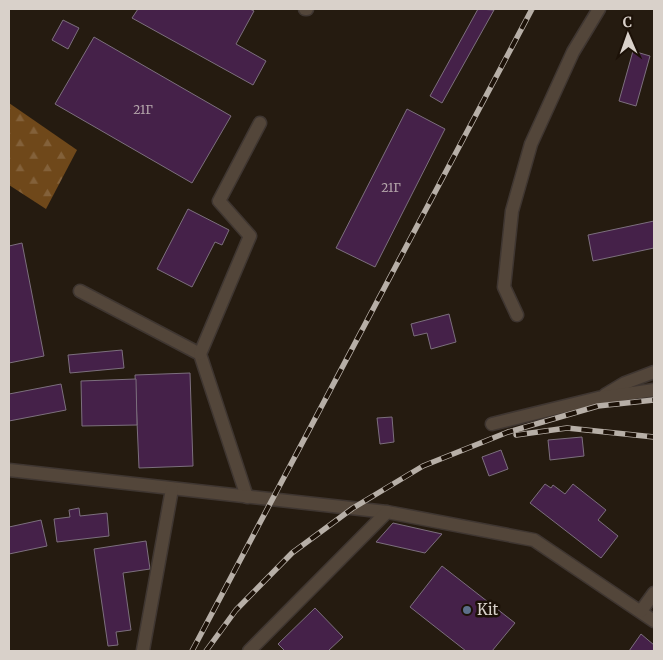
<svg xmlns="http://www.w3.org/2000/svg" width="663" height="660" font-family="Merriweather,serif">
	<style>
		.forest { fill: url(#forest-firs) }
		.building { fill: #452149; stroke: #7c6f7d }
		.lines { fill: none; stroke-linecap: round; stroke-linejoin: round }
		.minor-casing { stroke: #3f3631; stroke-width: 15 }
		.minor { stroke: #53463a; stroke-width: 12 }
		.rail-casing { stroke: #b7afa7; stroke-width: 5.5 }
		.rail { stroke: #1c1107; stroke-width: 4; stroke-dasharray: 11; stroke-linecap: butt }
		.service-dot { fill: #5c6f8a; stroke: #1c1107; stroke-width: 2 }
		.labels { text-anchor: middle; stroke-width: 5; stroke-linejoin: round; paint-order: stroke }
		.number-label { font-size: 12px; fill: #b4a5aa }
		.poi-label { font-size: 15px; fill: #d9d1ca; stroke: #1c1107; text-anchor: start }
	</style>
	<defs>
		<pattern id="forest-firs" width="22" height="20" patternUnits="userSpaceOnUse" patternTransform="scale(1.25)"><rect width="22" height="20" fill="#6f481a"/><path d="M5 1l3.5 6h-7zM16 11l3.5 6h-7z" fill="#83613a"/></pattern>
	</defs>
	<rect width="100%" height="100%" fill="#251b10"/>
	<path class="forest" d="M9,103L77,150L46,209L9,185Z"/>
	<g class="building">
		<path d="M138,9H250L254,11L236,44L266,61L253,85L132,18Z"/>
		<path d="M478,9L494,10L442,103L430,96Z"/>
		<path d="M63,20L79,28L68,49L52,40Z"/>
		<path d="M94,37L231,116L192,183L55,104Z"/>
		<path d="M633,51L650,56L636,106L619,101Z"/>
		<path d="M407,109L445,129L375,267L336,248Z"/>
		<path d="M188,209L229,230L222,245L215,242L192,287L157,269Z"/>
		<path d="M654,221V248L593,261L588,235Z"/>
		<path d="M22,243L44,356L9,363V246Z"/>
		<path d="M449,314L456,342L431,349L427,333L414,336L411,324Z"/>
		<path d="M122,350L124,368L70,373L68,355Z"/>
		<path d="M190,373L193,466L139,468L135,375Z"/>
		<path d="M136,379L137,425L82,426L81,381Z"/>
		<path d="M61,384L66,410L9,421V394Z"/>
		<path d="M392,417L394,442L380,444L377,418Z"/>
		<path d="M582,437L584,456L550,460L548,440Z"/>
		<path d="M501,450L508,469L489,476L482,457Z"/>
		<path d="M545,484L551,488L553,485L565,494L573,484L606,510L598,520L618,536L601,558L530,503Z"/>
		<path d="M79,508L80,516L107,513L109,536L57,542L54,519L70,517L69,510Z"/>
		<path d="M41,520L47,546L9,554V527Z"/>
		<path d="M393,523L442,534L425,553L376,542Z"/>
		<path d="M146,541L150,569L123,573L131,630L116,632L118,645L108,646L94,549Z"/>
		<path d="M442,566L515,623L492,651H466L410,607Z"/>
		<path d="M315,608L343,637L328,651H285L278,644Z"/>
		<path d="M641,634L654,645V651H629Z"/>
	</g>
	<g class="lines">
		<g class="minor-casing">
			<g id="minor">
				<path d="M305,9H307"/>
				<path d="M80,291L200,354L247,497"/>
				<path d="M517,315L504,287L512,211L531,144L573,52L599,9"/>
				<path d="M200,354L250,236L219,201L260,123"/>
				<path d="M605,395L625,383L654,372"/>
				<path d="M492,424L598,398L654,390"/>
				<path d="M9,470L387,512L534,540L654,621"/>
				<path d="M641,611L654,593"/>
				<path d="M143,650L172,489"/>
				<path d="M249,651L387,512"/>
			</g>
		</g>
		<use href="#minor" class="minor"/>
		<g class="rail-casing">
			<g id="rail">
				<path d="M516,435L567,428L654,437"/>
				<path d="M192,651L532,9"/>
				<path d="M206,651L236,610L292,553L353,508L423,466L508,432L598,406L654,400"/>
			</g>
		</g>
		<use href="#rail" class="rail"/>
	</g>
	<circle class="service-dot" cx="467" cy="610" r="5"/>
	<g class="labels">
		<g class="number-label">
			<text x="143" y="114">21Г</text>
			<text x="391" y="192">21Г</text>
		</g>
		<g class="poi-label">
			<text x="477" y="615">Kit</text>
		</g>
	</g>
	<rect width="663" height="660" fill="none" stroke="#d9d1ca" stroke-width="20"/>
	<g transform="translate(628 35) rotate(358)" stroke="#1c1107" stroke-width="4" paint-order="stroke">
	<path d="M0-4L9 19L0 12L-9 19Z" fill="#d9d1ca"/>
	<text y="-8" font-size="14" font-weight="bold" text-anchor="middle" fill="#d9d1ca">С</text>
	</g>
</svg>
